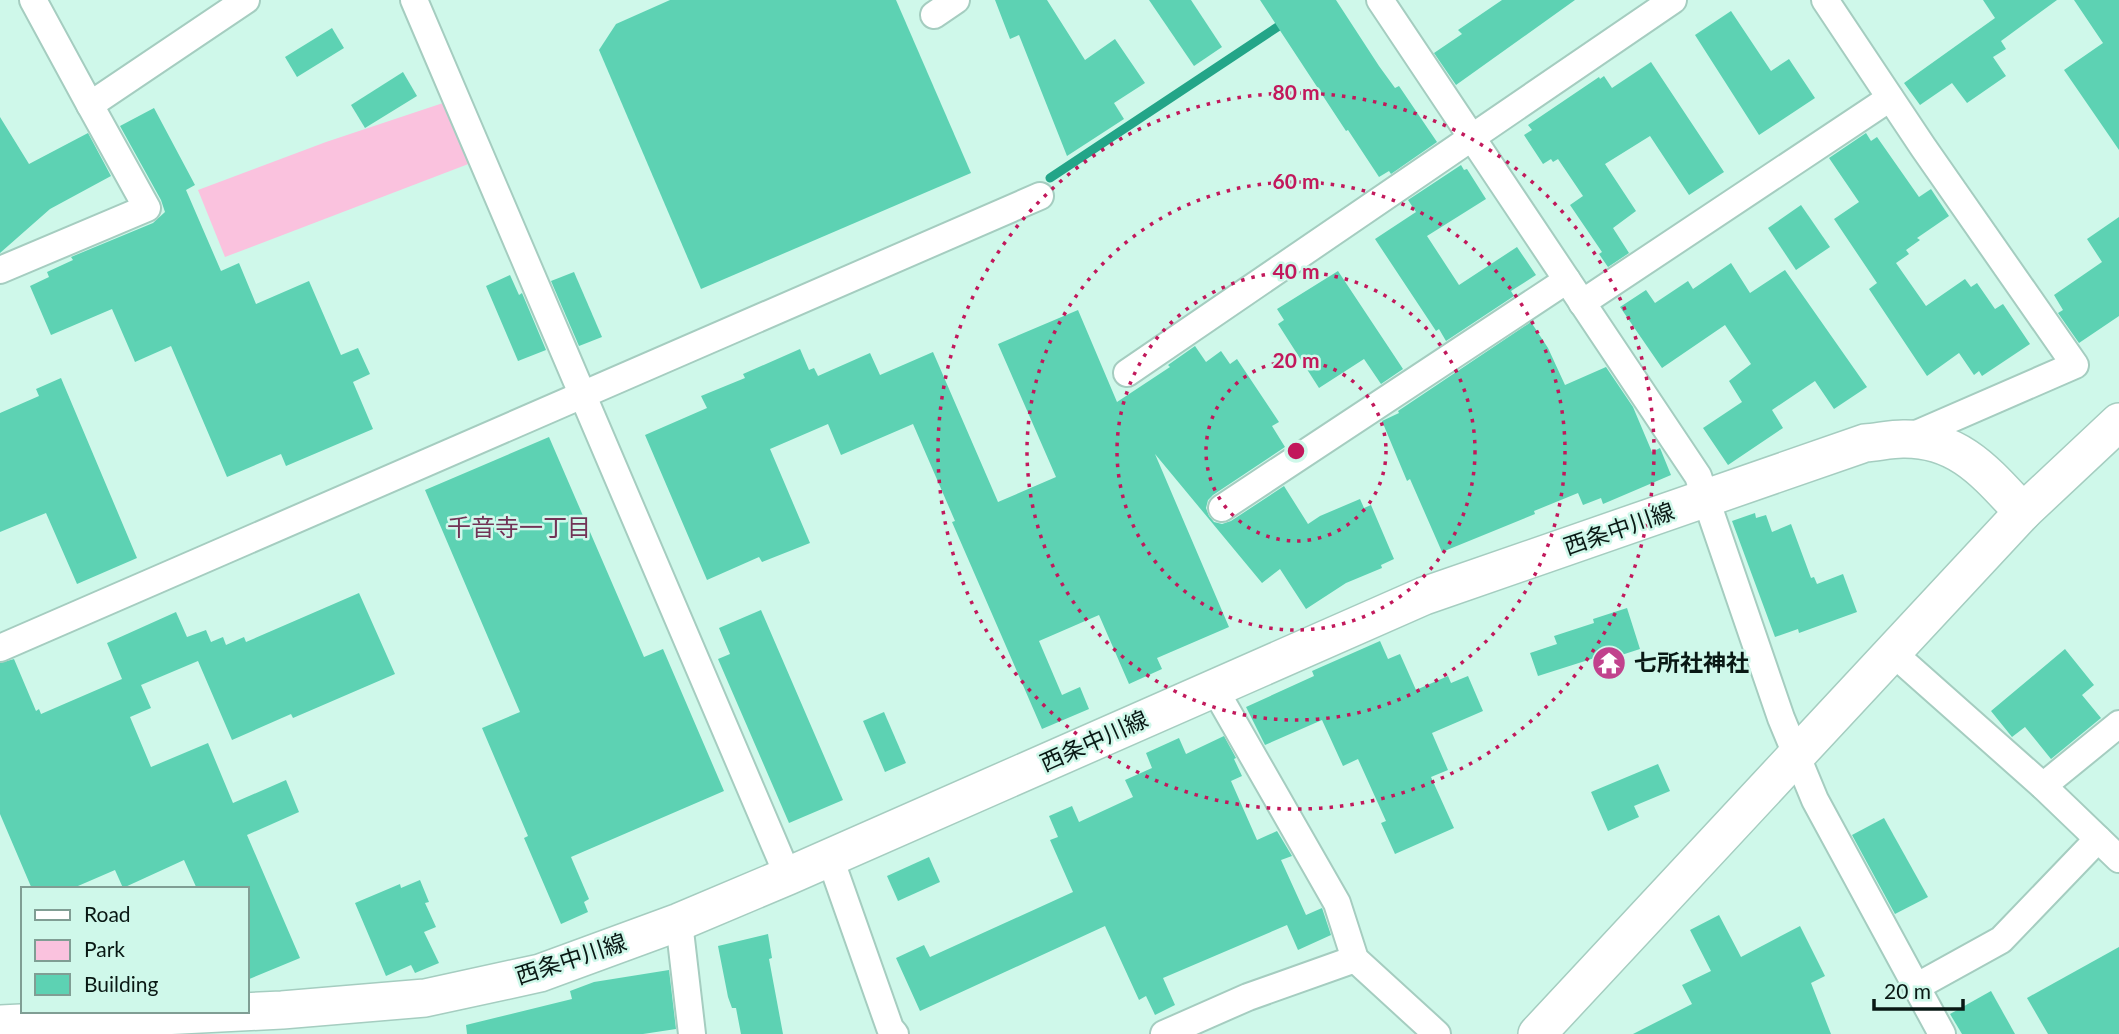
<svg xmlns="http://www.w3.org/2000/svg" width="2119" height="1034" font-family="Lato,'Noto Sans JP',sans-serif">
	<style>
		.green { fill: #fac2de }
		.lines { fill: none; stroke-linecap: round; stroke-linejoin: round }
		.stream { stroke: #23a588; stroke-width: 9 }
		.building { fill: #5dd2b3 }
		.street-casing { stroke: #a5cdc0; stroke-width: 30 }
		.secondary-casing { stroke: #a5cdc0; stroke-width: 40 }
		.street { stroke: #fff; stroke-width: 26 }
		.secondary { stroke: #fff; stroke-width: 37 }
		.ring { fill: none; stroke: #c2185b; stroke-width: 3.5; stroke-dasharray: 3.5 7 }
		.labels { text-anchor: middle; stroke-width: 5; stroke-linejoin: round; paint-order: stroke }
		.street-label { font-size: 23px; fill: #091814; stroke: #cff8ea }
		.poi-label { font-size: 23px; font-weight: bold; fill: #091814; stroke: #cff8ea; text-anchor: start }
		.neighbourhood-label { font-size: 24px; fill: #723356; stroke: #cff8ea }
		.centre { fill: #c2185b; stroke: #cff8ea; stroke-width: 3.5 }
		.ring-label { font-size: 21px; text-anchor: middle; font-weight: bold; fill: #c2185b; stroke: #cff8ea; stroke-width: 5; stroke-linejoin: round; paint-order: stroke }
	</style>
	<rect width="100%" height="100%" fill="#cff8ea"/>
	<path class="green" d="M446,102L471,163L225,257L198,190L326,142Z"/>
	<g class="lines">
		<path class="stream" d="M1050,178L1285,22"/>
	</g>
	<g class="building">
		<path d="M670,0H896L971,173L701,289L599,50L616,24Z"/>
		<path d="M995,0H1047L1085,60L1115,39L1145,83L1114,103L1124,119L1067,156L1019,35L1010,39Z"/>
		<path d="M1149,0H1191L1222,47L1194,66Z"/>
		<path d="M1260,0H1336L1379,66L1395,88L1399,86L1437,142L1391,174L1389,171L1379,177L1348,130L1346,131Z"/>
		<path d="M1502,0H1575L1456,85L1434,53L1462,34L1458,30Z"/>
		<path d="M1983,0H2057L2001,41L2006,49L1993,57L2006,76L1967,103L1952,83L1920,105L1904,83L1995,18Z"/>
		<path d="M2074,0H2119V150L2064,70L2103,43Z"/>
		<path d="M1731,11L1771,71L1789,59L1815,98L1759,135L1695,35Z"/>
		<path d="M332,28L344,48L297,77L285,57Z"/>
		<path d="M1651,62L1724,172L1689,195L1650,136L1605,164L1636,211L1613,228L1629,253L1608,267L1599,254L1602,252L1570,205L1583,196L1558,159L1553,162L1551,159L1543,164L1524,135L1532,130L1528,125L1599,77L1600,79L1604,76L1612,88Z"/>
		<path d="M403,72L417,96L365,128L351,105Z"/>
		<path d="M154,108L195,185L186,190L221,271L239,263L256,304L309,281L341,355L358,348L370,374L353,382L373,429L286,466L281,454L227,477L171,346L135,362L112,309L51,335L30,286L49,277L47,272L73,260L71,257L153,223L165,212L161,200L120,126Z"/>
		<path d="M0,117L29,164L88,133L111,176L50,209L0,253Z"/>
		<path d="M1866,133L1871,141L1877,137L1919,197L1931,189L1949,216L1917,238L1920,240L1906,250L1909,254L1896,263L1926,306L1965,279L1971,287L1977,283L1995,309L2003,304L2030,344L1982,376L1979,371L1974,375L1959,353L1927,376L1869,289L1877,283L1834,219L1859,202L1829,158Z"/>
		<path d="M1461,165L1464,170L1467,169L1486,199L1427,236L1459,285L1517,247L1536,275L1511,291L1514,296L1446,341L1439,329L1436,331L1375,239L1416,212L1408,200Z"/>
		<path d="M1801,205L1830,247L1796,270L1768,228Z"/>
		<path d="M2119,217V316L2079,343L2058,313L2063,310L2054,295L2102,262L2087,239Z"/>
		<path d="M1731,263L1750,293L1785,270L1867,387L1834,409L1815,381L1772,410L1783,428L1728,465L1703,428L1742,402L1729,381L1751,364L1725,325L1662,368L1620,307L1646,290L1655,303L1688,281L1693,289Z"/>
		<path d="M1338,271L1403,369L1381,384L1364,359L1319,388L1278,324L1284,320L1277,309Z"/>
		<path d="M574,272L602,337L579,346L551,281Z"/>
		<path d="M510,275L519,295L522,293L546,350L518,361L486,286Z"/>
		<path d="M1078,310L1117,402L1170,367L1168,365L1195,346L1206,362L1221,351L1230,364L1237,359L1279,422L1272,426L1285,447L1213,495L1208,500L1206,508L1209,516L1214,522L1222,524L1231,521L1284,486L1308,524L1320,516L1360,499L1364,508L1371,505L1394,559L1381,565L1382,568L1346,583L1306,609L1280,569L1262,583L1155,454L1229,627L1157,658L1162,669L1129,684L1099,615L1039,641L1062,695L1080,687L1089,709L1042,729L952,522L955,521L913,424L841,455L828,424L770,449L810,543L762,562L759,557L707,580L645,435L707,408L701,396L745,378L743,374L800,349L809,370L814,368L818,376L870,353L880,375L933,352L998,502L1056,477L998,344Z"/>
		<path d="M1531,322L1548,348L1565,385L1606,367L1633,407L1652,452L1660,448L1671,475L1603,504L1601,498L1583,505L1578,493L1534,511L1535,514L1442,552L1410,479L1407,481L1382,421L1399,413L1398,411Z"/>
		<path d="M61,378L137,558L77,584L46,513L0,532V413L39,396L36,389Z"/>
		<path d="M549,437L644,657L663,649L724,791L571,857L589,899L584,902L588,912L561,924L524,838L528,836L482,728L520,712L425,490Z"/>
		<path d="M1755,513L1756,518L1766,515L1772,532L1791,524L1811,578L1814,577L1817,584L1843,574L1857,612L1799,633L1798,629L1775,637L1732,521Z"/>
		<path d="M359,593L395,674L293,718L291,714L232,740L198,661L141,685L151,708L130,717L151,767L208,743L233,803L286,780L299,812L247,835L300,958L247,980V889H197L184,860L123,888L115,870L71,889H32L0,814V663L14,659L36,711L39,709L41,714L122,679L107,643L176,612L187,637L206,630L211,642L223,637L226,645L244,637L246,642Z"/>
		<path d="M1627,608L1640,649L1606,660L1604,655L1538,676L1530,653L1557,644L1554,636L1594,623L1593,619Z"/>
		<path d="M761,610L843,800L789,823L718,659L730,654L719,628Z"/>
		<path d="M1380,641L1388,659L1400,654L1416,690L1448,676L1451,683L1468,676L1483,711L1432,733L1448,770L1431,777L1454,828L1395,854L1381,823L1386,821L1358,759L1343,766L1322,720L1265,745L1246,707L1314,676L1312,671Z"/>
		<path d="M2065,649L2094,685L2082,695L2101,718L2051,759L2025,727L2012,737L1991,711Z"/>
		<path d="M884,712L906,763L885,772L863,721Z"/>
		<path d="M1224,736L1236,758L1234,759L1242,776L1231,781L1257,840L1277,831L1292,856L1281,860L1306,915L1322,908L1331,935L1298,950L1287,925L1163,978L1175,1005L1155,1015L1146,996L1139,1000L1105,926L920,1011L896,958L924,945L930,957L1073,892L1050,840L1058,837L1049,816L1072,806L1079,822L1133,797L1125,780L1152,768L1146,753L1179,738L1186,754Z"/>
		<path d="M1658,764L1670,791L1634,806L1639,817L1608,831L1591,792Z"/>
		<path d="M1884,818L1928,897L1895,914L1852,835Z"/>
		<path d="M929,857L940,882L898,901L887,876Z"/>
		<path d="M420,880L429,902L425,903L436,927L424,932L439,963L415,973L411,965L386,976L355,903L400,884L401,888Z"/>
		<path d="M1719,915L1741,957L1800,926L1825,976L1811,983L1831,1034H1633L1692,1004L1682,985L1711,971L1690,930Z"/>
		<path d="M768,934L772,958L769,959L783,1034H741L736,1008H732L728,997L718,946Z"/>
		<path d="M2119,947V1034H2048L2027,998Z"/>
		<path d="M669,970L676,1029L643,1034H467L466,1025L572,999L570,991L594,982Z"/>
		<path d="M1991,991L2015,1034H1962L1950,1014Z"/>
	</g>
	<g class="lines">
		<g class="street-casing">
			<g id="street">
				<path d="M33,0L90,105L246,0"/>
				<path d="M414,0L788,876"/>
				<path d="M1380,0L1698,476L1781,718L1815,800L1942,1034"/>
				<path d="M1825,0L1923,147L2075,365L1905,439"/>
				<path d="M934,15L956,0"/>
				<path d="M0,270L147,208L90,105"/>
				<path d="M1582,303L1890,98"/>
				<path d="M1127,373L1673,0"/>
				<path d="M1222,508L1567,280"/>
				<path d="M0,648L1040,196"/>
				<path d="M1893,653L2043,786L2119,859"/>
				<path d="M1214,688L1337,903L1355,959L1437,1034"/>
				<path d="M2043,786L2119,724"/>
				<path d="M830,858L890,1028L895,1034"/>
				<path d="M679,922L692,1034"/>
				<path d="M1916,987L2001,940L2098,839"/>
				<path d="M1164,1034L1248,997L1355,959"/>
			</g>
		</g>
		<g class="secondary-casing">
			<g id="secondary">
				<path d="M0,1024L282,1010L425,998L540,973L679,922L788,876L1424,596L1865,443C1878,442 1891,439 1903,439C1960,438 1988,475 2023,512"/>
				<path d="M1537,1034L2023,512L2119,422"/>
			</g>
		</g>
		<use href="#street" class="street"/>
		<use href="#secondary" class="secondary"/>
	</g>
	<g class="ring">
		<circle cx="1296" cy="451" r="90"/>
		<circle cx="1296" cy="451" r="179"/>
		<circle cx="1296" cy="451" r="269"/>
		<circle cx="1296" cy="451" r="358"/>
	</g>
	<defs>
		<g id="temple-disc" transform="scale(1.75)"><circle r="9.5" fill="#c1428d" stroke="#cff8ea"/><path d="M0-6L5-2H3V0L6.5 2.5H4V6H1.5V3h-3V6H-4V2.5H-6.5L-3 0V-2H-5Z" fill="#fff"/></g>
	</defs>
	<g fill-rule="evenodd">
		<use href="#temple-disc" x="1609" y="663"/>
	</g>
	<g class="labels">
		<g class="street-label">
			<text transform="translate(1619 529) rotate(-19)" y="8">西条中川線</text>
			<text transform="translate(1094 741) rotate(-24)" y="8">西条中川線</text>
			<text transform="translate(571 959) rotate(-18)" y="8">西条中川線</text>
		</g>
		<g class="poi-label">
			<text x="1634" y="671">七所社神社</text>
		</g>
		<g class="neighbourhood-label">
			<text x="519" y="536">千音寺一丁目</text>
		</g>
	</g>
	<circle cx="1296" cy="451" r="10" class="centre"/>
	<g class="ring-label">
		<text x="1296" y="100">80 m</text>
		<text x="1296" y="189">60 m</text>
		<text x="1296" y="279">40 m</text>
		<text x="1296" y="368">20 m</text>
	</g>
	<rect x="21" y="887" width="228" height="126" fill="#cff8ea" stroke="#809e94" stroke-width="2"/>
	<rect x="35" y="910" width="35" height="10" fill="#ffffff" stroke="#809e94" stroke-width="2"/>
	<text x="84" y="922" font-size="21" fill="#091814">Road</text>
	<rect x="35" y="940" width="35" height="21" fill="#fac2de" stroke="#809e94" stroke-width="2"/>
	<text x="84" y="957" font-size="21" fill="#091814">Park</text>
	<rect x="35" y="974" width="35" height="21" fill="#5dd2b3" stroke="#809e94" stroke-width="2"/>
	<text x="84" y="992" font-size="21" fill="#091814">Building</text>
	<path d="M1874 999v10h89v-10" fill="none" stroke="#091814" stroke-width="3.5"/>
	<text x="1884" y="999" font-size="21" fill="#091814" stroke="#cff8ea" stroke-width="5" paint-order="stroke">20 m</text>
</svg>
